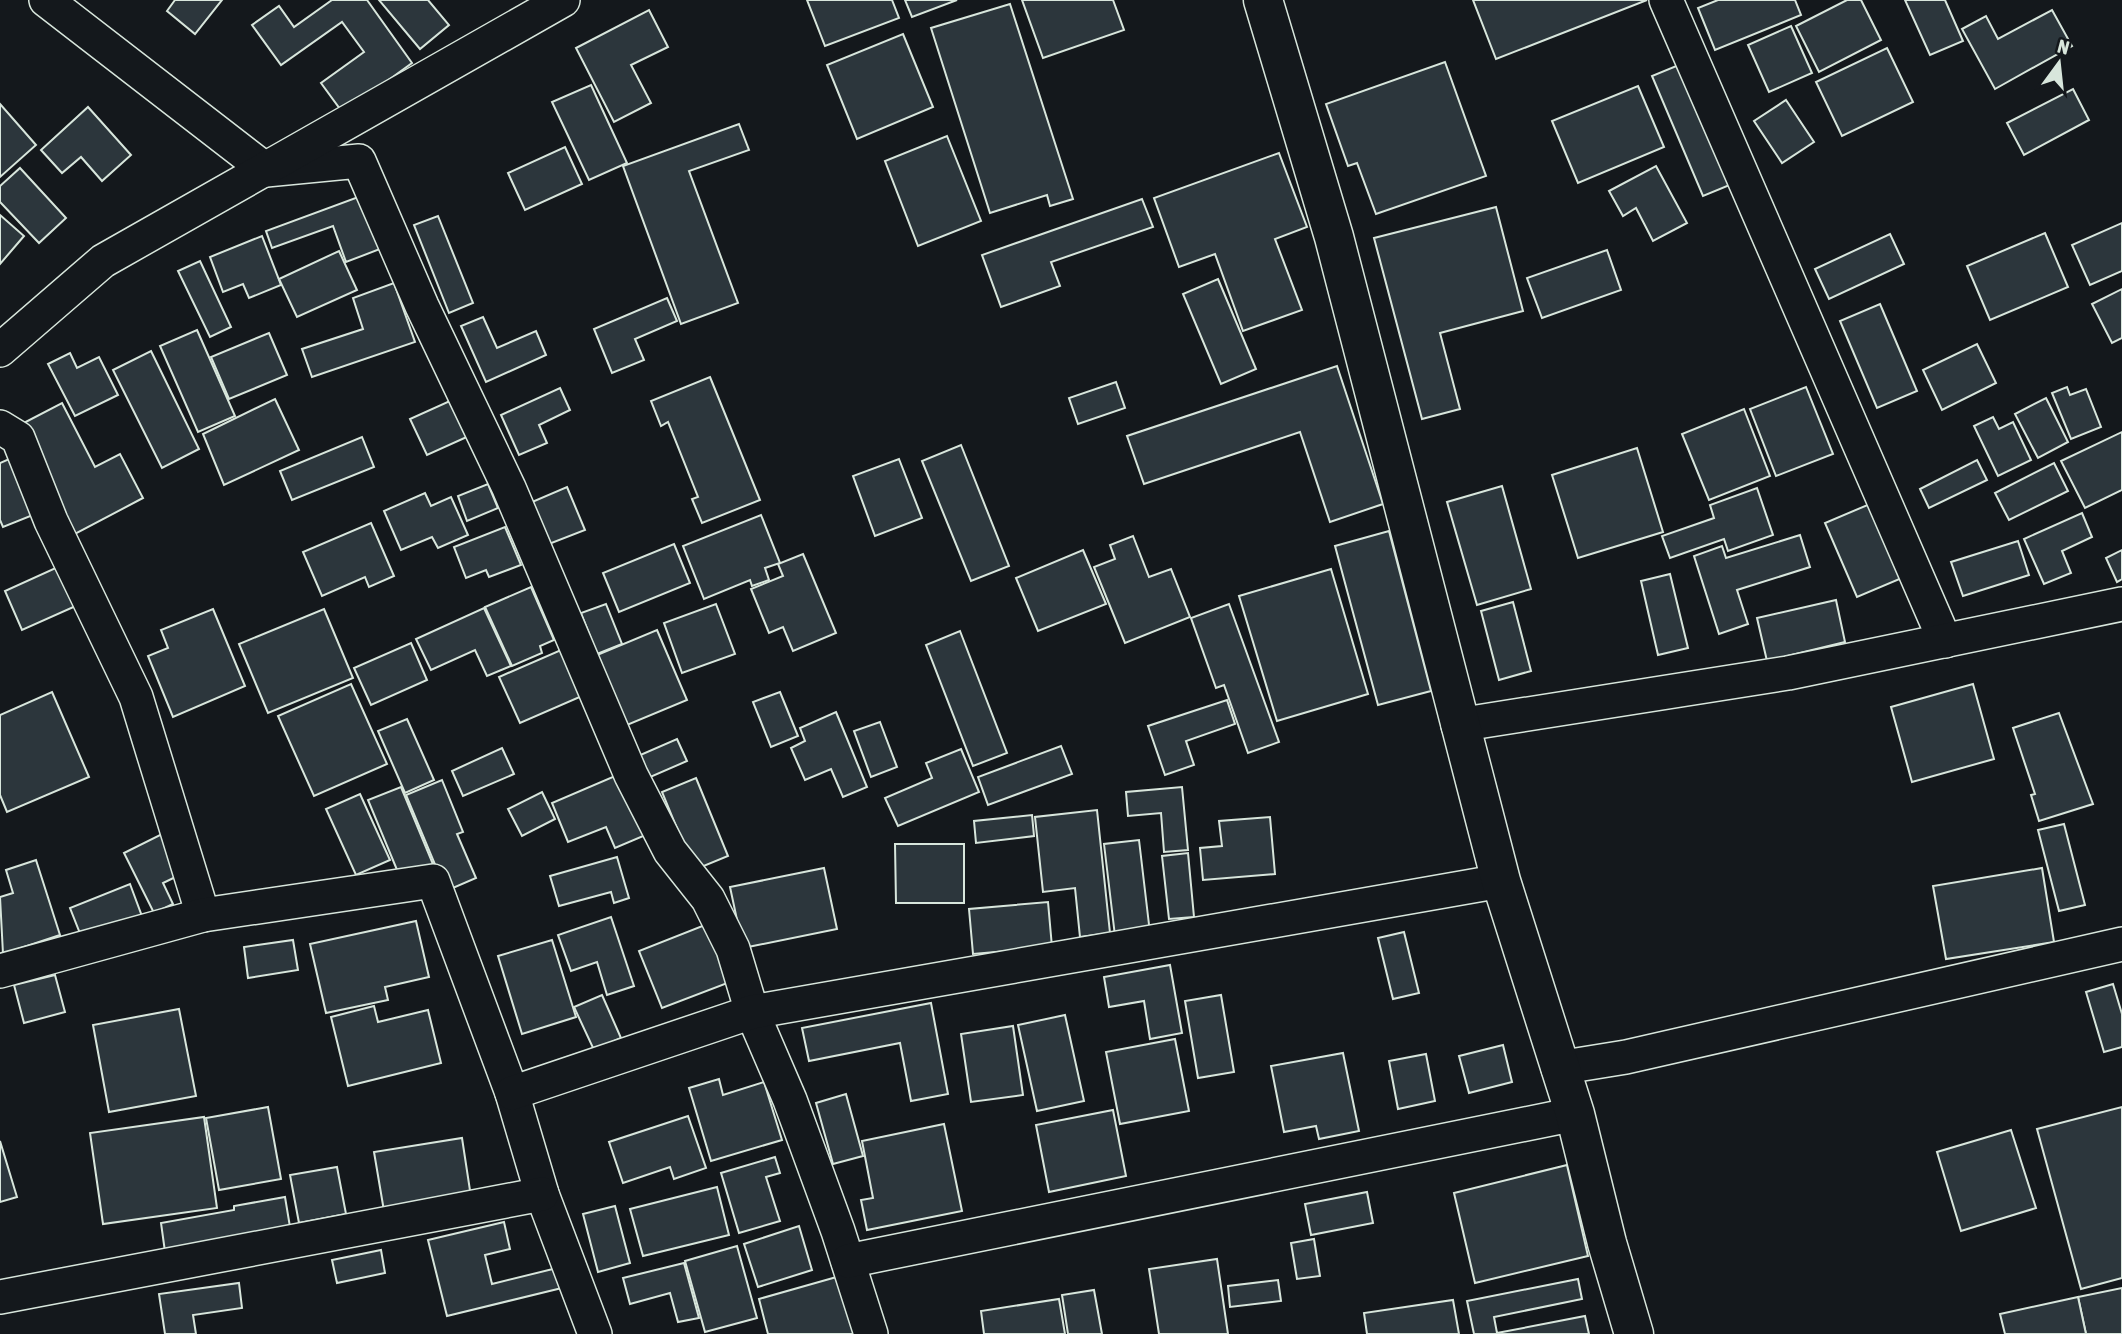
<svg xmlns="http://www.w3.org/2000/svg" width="2122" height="1334" font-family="'Asap Condensed',sans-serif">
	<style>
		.building { fill: #2c363c; stroke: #d8e6dc; stroke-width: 2 }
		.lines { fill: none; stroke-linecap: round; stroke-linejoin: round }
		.street-casing { stroke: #d8e6dc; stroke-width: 36 }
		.secondary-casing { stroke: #d8e6dc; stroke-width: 41 }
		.street { stroke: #14181c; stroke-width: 33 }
		.secondary { stroke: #14181c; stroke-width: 38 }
	</style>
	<rect width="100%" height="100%" fill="#14181c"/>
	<g class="building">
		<path d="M175,0H222L195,34L167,11Z"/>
		<path d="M332,0H367L412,63L343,113L321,83L364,52L342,22L281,65L252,25L279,6L294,27Z"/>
		<path d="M379,0H428L449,25L420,49Z"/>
		<path d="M807,0H892L899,18L825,46Z"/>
		<path d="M905,0H957L912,17Z"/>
		<path d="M1022,0H1113L1124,30L1043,58Z"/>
		<path d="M1473,0H1647L1496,59Z"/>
		<path d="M1718,0H1795L1801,15L1715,50L1698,8Z"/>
		<path d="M1847,0H1861L1881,40L1819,72L1796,26Z"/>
		<path d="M1905,0H1945L1963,41L1930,55Z"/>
		<path d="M1010,4L1073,199L1050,206L1047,195L990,213L931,28Z"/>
		<path d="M649,10L668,47L631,65L651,103L614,122L576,48Z"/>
		<path d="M2052,10L2072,46L1995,89L1962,29L1986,16L1998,39Z"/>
		<path d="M1791,26L1812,73L1769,92L1748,45Z"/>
		<path d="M903,34L933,107L857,139L827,65Z"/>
		<path d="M1887,48L1913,102L1842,136L1816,82Z"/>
		<path d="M1445,62L1486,176L1376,214L1357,163L1348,166L1326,104Z"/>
		<path d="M1686,62L1737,182L1703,196L1652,76Z"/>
		<path d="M591,85L627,163L589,180L552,102Z"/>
		<path d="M1638,86L1664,147L1578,183L1552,121Z"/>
		<path d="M2073,89L2089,120L2024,155L2007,123Z"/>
		<path d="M1786,100L1814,142L1782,163L1754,121Z"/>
		<path d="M0,104L36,145L0,177Z"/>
		<path d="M88,107L131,155L102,181L81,157L62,173L41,150Z"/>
		<path d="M739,124L749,150L689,171L738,303L681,324L623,166Z"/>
		<path d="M947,136L981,221L918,246L885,161Z"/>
		<path d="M565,147L582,184L525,210L508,173Z"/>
		<path d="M1279,153L1307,227L1275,239L1302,310L1243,331L1215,254L1179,267L1154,198Z"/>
		<path d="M1656,166L1687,223L1653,241L1636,208L1623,216L1609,191Z"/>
		<path d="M20,168L66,218L39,243L0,202V186Z"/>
		<path d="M361,196L380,249L346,262L333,226L272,248L266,231Z"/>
		<path d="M1142,199L1153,227L1051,262L1060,286L1001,307L982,255Z"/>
		<path d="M1496,207L1523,311L1440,333L1460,409L1422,419L1374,238Z"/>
		<path d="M0,215L24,236L0,264Z"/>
		<path d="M438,216L473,303L449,313L414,225Z"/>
		<path d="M2122,223V271L2090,285L2072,245Z"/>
		<path d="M2045,233L2068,287L1990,320L1967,266Z"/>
		<path d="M1890,234L1904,264L1829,299L1815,269Z"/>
		<path d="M262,236L281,285L249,298L243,284L223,292L210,257Z"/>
		<path d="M1607,250L1621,290L1542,318L1527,278Z"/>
		<path d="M339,251L357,290L297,317L279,279Z"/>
		<path d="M200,261L231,327L210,337L178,271Z"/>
		<path d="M1218,279L1256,369L1221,384L1183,294Z"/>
		<path d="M394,283L415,342L312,377L302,349L363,329L353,298Z"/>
		<path d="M2122,289V338L2112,343L2092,304Z"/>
		<path d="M667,298L677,321L635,339L644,360L612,373L594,329Z"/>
		<path d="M1880,304L1917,391L1877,408L1840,321Z"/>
		<path d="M483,317L497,348L536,331L546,355L486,382L461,326Z"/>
		<path d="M197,330L235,416L198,432L160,346Z"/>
		<path d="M269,333L287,375L229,399L211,357Z"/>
		<path d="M1977,344L1996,383L1942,410L1923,370Z"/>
		<path d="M151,351L199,449L162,468L113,370Z"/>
		<path d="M70,353L77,368L99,357L118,395L75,416L48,364Z"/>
		<path d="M1337,366L1383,504L1330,522L1300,432L1144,484L1127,436Z"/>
		<path d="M710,377L760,500L702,523L692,499L698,497L668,422L661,426L651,401Z"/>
		<path d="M1116,382L1125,408L1078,424L1069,398Z"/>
		<path d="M1806,387L1833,454L1776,476L1750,409Z"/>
		<path d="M2067,387L2070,395L2086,389L2101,427L2071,439L2052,393Z"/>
		<path d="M560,388L570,410L539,425L547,443L519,455L501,415Z"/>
		<path d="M2046,398L2068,442L2038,458L2015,414Z"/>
		<path d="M275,399L299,450L224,485L203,434Z"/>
		<path d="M452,400L469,436L427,455L410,419Z"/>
		<path d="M62,403L95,467L120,454L143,498L73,535L16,427Z"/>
		<path d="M1744,409L1770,476L1709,500L1682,434Z"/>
		<path d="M1993,417L1999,429L2013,422L2031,460L1998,476L1974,426Z"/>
		<path d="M2122,432V490L2085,508L2061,461Z"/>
		<path d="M362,437L374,467L292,500L280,471Z"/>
		<path d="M961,445L1009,566L971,581L922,461Z"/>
		<path d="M1637,448L1663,532L1578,558L1552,475Z"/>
		<path d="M16,456L38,513L3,527L0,520V463Z"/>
		<path d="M899,459L922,518L875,536L853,476Z"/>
		<path d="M1977,460L1987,480L1929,508L1920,489Z"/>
		<path d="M2054,463L2068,491L2009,520L1995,493Z"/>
		<path d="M488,484L498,508L467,521L458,496Z"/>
		<path d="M1502,486L1531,589L1477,605L1447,502Z"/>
		<path d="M567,487L585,530L549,544L532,502Z"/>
		<path d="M1757,488L1773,535L1728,551L1724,539L1670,558L1662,536L1714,518L1710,505Z"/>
		<path d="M425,493L431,506L451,497L468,535L438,548L432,537L401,550L384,511Z"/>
		<path d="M1877,501L1909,575L1857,597L1825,523Z"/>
		<path d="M2082,513L2092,537L2062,551L2071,573L2044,584L2024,539Z"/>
		<path d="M761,515L780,563L765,568L769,580L752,586L750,580L704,599L683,546Z"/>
		<path d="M371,523L394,576L369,587L365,577L322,596L303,552Z"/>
		<path d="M505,527L521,565L489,577L486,570L466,578L454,547Z"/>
		<path d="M1389,531L1431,691L1378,705L1335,546Z"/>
		<path d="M1800,535L1810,567L1737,590L1748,624L1719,634L1694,556L1722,546L1726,558Z"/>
		<path d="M1133,536L1149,577L1171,569L1190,617L1125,643L1094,567L1115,559L1110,545Z"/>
		<path d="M2018,541L2029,575L1963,596L1951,562Z"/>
		<path d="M674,544L690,583L619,612L603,573Z"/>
		<path d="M1083,550L1106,604L1038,631L1016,578Z"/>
		<path d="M2122,550V579L2117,582L2106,558Z"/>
		<path d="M803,554L836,633L793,651L783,627L769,633L751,589L783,576L778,564Z"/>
		<path d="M60,566L78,605L22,630L5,591Z"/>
		<path d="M1331,569L1368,694L1277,721L1239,596Z"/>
		<path d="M1670,574L1688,648L1658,655L1641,581Z"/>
		<path d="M531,587L554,640L540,646L542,653L512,666L485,607Z"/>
		<path d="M1836,600L1845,642L1767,661L1757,618Z"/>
		<path d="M1513,602L1531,671L1499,680L1481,611Z"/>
		<path d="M606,604L622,644L597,654L581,613Z"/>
		<path d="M716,604L735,654L682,673L664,623Z"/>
		<path d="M1229,604L1279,742L1248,753L1224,685L1216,688L1191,618Z"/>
		<path d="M484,608L511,666L487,676L475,650L431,670L416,639Z"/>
		<path d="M213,609L245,686L173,717L148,656L168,648L161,630Z"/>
		<path d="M324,609L353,678L268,713L239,644Z"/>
		<path d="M657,630L687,700L627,725L597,655Z"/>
		<path d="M960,631L1007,753L973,766L926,645Z"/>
		<path d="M411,643L427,680L371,705L354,668Z"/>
		<path d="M561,650L582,696L520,723L499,677Z"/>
		<path d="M351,684L387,764L314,796L278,716Z"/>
		<path d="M1973,684L1994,759L1912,782L1891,707Z"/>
		<path d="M52,692L89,777L7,812L0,795V715Z"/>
		<path d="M780,692L798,736L771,747L753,702Z"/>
		<path d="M1227,700L1235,724L1186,741L1194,765L1165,775L1148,726Z"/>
		<path d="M836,712L867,787L843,797L831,769L805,780L791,748L805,741L800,728Z"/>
		<path d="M2059,713L2093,804L2039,821L2031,795L2035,794L2013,728Z"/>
		<path d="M407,719L434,780L405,793L378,731Z"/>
		<path d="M880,722L897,767L871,777L854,731Z"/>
		<path d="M677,739L687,761L648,778L638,756Z"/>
		<path d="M1061,746L1072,774L988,805L978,777Z"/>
		<path d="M502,748L514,774L463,796L452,771Z"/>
		<path d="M961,749L979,792L898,826L885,798L932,778L926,763Z"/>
		<path d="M622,773L648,834L615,848L606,827L568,842L552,803Z"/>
		<path d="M696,778L728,856L694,870L662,792Z"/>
		<path d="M442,780L463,832L457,834L476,878L446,891L406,795Z"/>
		<path d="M401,787L435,869L402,882L368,800Z"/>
		<path d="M1182,787L1188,850L1164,852L1161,813L1128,816L1126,792Z"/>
		<path d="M542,792L555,819L522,836L508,809Z"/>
		<path d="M360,794L390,860L356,875L326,809Z"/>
		<path d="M1097,810L1110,933L1080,937L1075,888L1043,892L1035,817Z"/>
		<path d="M1032,815L1034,836L976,843L974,821Z"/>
		<path d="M1270,817L1275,874L1203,880L1200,848L1222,846L1219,821Z"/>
		<path d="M2064,824L2085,905L2059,911L2038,830Z"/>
		<path d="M168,831L188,871L163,883L173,904L154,913L124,853Z"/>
		<path d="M1139,840L1150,933L1115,936L1104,844Z"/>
		<path d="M895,844H964V903H896Z"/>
		<path d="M1188,853L1194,917L1169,919L1162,856Z"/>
		<path d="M617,857L629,898L614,903L611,892L559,906L550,876Z"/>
		<path d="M36,860L60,935L3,954L0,897L13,893L6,870Z"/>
		<path d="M824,868L837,929L743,948L730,887Z"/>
		<path d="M2042,868L2054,942L1946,959L1933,886Z"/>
		<path d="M130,884L143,919L83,941L70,908Z"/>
		<path d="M1048,902L1052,947L973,954L969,909Z"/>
		<path d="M611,917L634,986L607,995L597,962L571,971L558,935Z"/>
		<path d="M416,921L429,977L385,987L388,1000L326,1013L310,944Z"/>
		<path d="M715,921L738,979L662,1008L639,951Z"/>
		<path d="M1404,932L1419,993L1393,999L1378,938Z"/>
		<path d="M293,940L298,970L248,978L244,947Z"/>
		<path d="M552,940L576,1017L522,1034L498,956Z"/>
		<path d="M1170,965L1182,1033L1150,1039L1144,1001L1109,1007L1104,977Z"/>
		<path d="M55,975L65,1012L24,1023L14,985Z"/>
		<path d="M2113,984L2122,1014V1047L2104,1052L2086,992Z"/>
		<path d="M602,995L621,1038L594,1050L574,1007Z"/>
		<path d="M1221,995L1234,1072L1198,1078L1185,1001Z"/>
		<path d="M931,1003L948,1094L911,1101L900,1043L809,1061L802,1028Z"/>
		<path d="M374,1006L378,1022L428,1010L441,1063L348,1086L331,1017Z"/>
		<path d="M179,1009L196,1096L109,1112L93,1025Z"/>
		<path d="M1065,1015L1084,1101L1037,1111L1018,1025Z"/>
		<path d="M1013,1026L1023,1095L971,1102L961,1034Z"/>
		<path d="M1175,1039L1189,1111L1120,1124L1106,1052Z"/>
		<path d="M1503,1045L1512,1082L1469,1093L1459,1056Z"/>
		<path d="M1343,1053L1359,1131L1319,1139L1316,1126L1284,1132L1271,1066Z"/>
		<path d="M1426,1054L1435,1101L1398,1109L1389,1061Z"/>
		<path d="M719,1079L723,1095L764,1082L782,1140L711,1161L689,1088Z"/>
		<path d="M846,1094L863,1156L833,1164L816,1103Z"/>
		<path d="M268,1107L281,1179L219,1190L206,1118Z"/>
		<path d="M2122,1107V1278L2081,1289L2037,1129Z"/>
		<path d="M1113,1110L1126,1176L1049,1192L1036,1125Z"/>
		<path d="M688,1116L706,1168L674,1179L670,1167L623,1183L609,1142Z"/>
		<path d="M204,1117L217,1208L103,1224L90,1133Z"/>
		<path d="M944,1124L962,1211L867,1230L861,1200L873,1198L862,1141Z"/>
		<path d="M2011,1130L2036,1208L1961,1231L1937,1152Z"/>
		<path d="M462,1138L471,1197L384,1211L374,1152Z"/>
		<path d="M0,1141L17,1197L0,1202Z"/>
		<path d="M775,1157L780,1173L766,1177L780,1221L739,1233L721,1173Z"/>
		<path d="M1567,1165L1588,1256L1475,1283L1454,1193Z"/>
		<path d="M337,1167L346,1214L299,1223L290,1175Z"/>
		<path d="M717,1187L729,1235L643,1256L630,1209Z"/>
		<path d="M1367,1192L1373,1223L1311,1235L1305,1204Z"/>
		<path d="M285,1197L292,1239L166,1259L161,1223L234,1210V1206Z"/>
		<path d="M615,1206L630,1263L598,1272L583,1214Z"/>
		<path d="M504,1222L510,1249L485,1255L492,1284L561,1267L566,1287L447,1316L428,1240Z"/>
		<path d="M799,1226L812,1270L758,1287L744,1244Z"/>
		<path d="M1314,1239L1320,1276L1297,1279L1291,1243Z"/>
		<path d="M737,1246L757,1318L705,1332L685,1261Z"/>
		<path d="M381,1250L385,1273L337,1283L332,1260Z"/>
		<path d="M1217,1259L1228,1334H1159L1149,1269Z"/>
		<path d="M684,1263L699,1318L678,1322L670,1293L630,1304L623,1278Z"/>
		<path d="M840,1276L856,1334H768L759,1299Z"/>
		<path d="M1578,1279L1582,1299L1494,1317L1497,1333L1585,1316L1589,1334H1474L1467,1301Z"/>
		<path d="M1278,1280L1281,1301L1230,1307L1228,1286Z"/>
		<path d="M239,1283L242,1308L193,1315L196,1334H165L159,1294Z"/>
		<path d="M2122,1288V1334H2086L2078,1297Z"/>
		<path d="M1094,1290L1102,1334H1068L1062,1295Z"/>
		<path d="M2078,1297L2086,1334H2005L2000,1314Z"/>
		<path d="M1059,1299L1065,1334H984L981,1311Z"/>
		<path d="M1453,1300L1459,1334H1367L1364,1313Z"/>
	</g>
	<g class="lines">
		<g class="street-casing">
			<g id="street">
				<path d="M46,0L266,170L359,161L422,306L509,488L631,775L670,851L708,899L733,949L752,1012L790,1100L838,1231L871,1334"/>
				<path d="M1666,0L1945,641"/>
				<path d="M0,350L103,261L563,0"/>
				<path d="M0,427L18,438L51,521L136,697L203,915"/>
				<path d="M1458,725L1788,673L2122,604"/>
				<path d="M0,971L203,915L433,881L512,1093L542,1194L595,1334"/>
				<path d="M1558,1068L1626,1057L2122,944"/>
				<path d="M512,1093L752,1012L1501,881"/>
				<path d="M848,1261L1575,1114"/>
				<path d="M0,1297L542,1194"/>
			</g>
		</g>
		<g class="secondary-casing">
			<path id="secondary" d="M1263,0L1334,237L1501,881L1575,1114L1607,1243L1634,1334"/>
		</g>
		<use href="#street" class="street"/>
		<use href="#secondary" class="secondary"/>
	</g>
	<g transform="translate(2059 63) rotate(15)" stroke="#14181c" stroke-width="5" paint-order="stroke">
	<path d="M0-5L12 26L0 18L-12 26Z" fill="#d8e6dc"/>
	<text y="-10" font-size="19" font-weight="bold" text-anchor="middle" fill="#d8e6dc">N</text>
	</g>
</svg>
